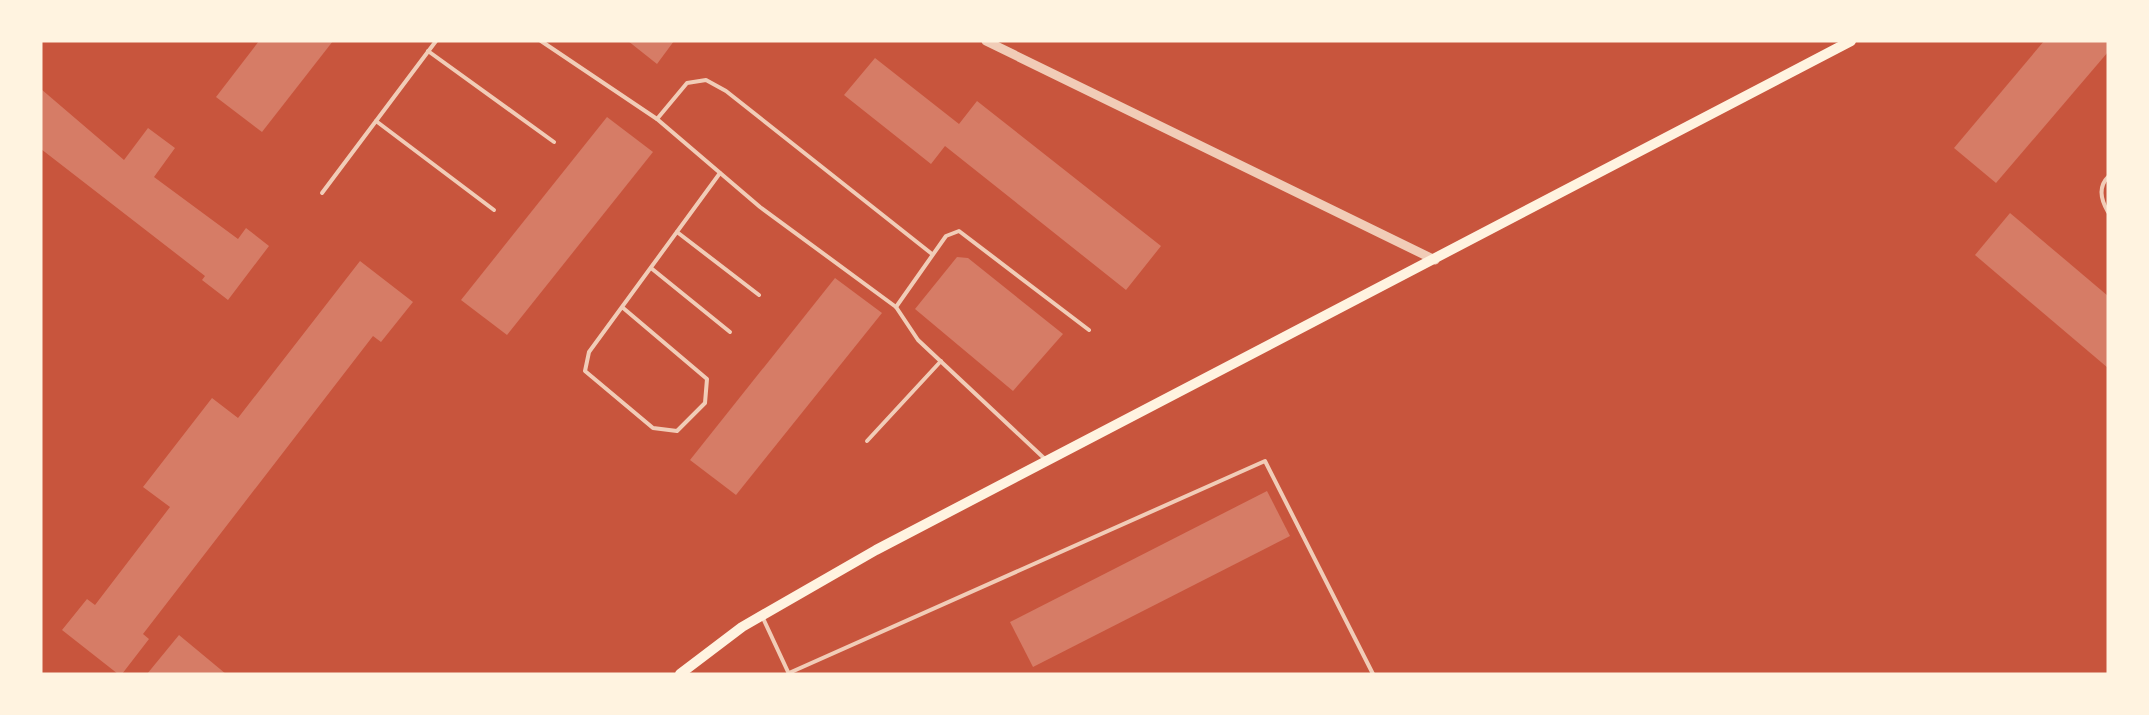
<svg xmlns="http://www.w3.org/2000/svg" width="2149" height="715" font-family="Inter,sans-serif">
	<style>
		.building { fill: #d67c66 }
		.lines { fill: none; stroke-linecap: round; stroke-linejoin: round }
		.service { stroke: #f1ccb7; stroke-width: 4 }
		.tertiary { stroke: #f1ccb7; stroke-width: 9 }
		.secondary { stroke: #fff3e0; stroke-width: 10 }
	</style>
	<rect width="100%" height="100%" fill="#c8553d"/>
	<g class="building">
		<path d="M259,41H333L262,132L216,97Z"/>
		<path d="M628,41H674L657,64Z"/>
		<path d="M2044,41H2108V52L1996,183L1954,148Z"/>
		<path d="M875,58L959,124L977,101L1161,246L1126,290L945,146L931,164L844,95Z"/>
		<path d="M41,89L124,160L148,128L175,148L154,177L238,239L246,228L269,246L228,300L202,280L205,276L41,149Z"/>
		<path d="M607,117L653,152L507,335L461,300Z"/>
		<path d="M2010,213L2108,296V368L1975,255Z"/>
		<path d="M957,257L968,258L1063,334L1013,391L915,309Z"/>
		<path d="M360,261L413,302L381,342L373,336L143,634L149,639L122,674H118L62,630L87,599L95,605L170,507L143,487L212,398L238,418Z"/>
		<path d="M835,278L882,313L736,495L690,460Z"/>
		<path d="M1267,491L1290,536L1033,667L1010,622Z"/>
		<path d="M179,635L226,674H147Z"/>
	</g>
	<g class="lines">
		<g class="service">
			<path d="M541,41L657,119L760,207L896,307L918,340L1046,460"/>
			<path d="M428,51L554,142"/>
			<path d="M657,119L687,83L706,80L726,91L932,254"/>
			<path d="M376,121L494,210"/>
			<path d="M2108,177C2098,187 2101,200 2108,212"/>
			<path d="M322,193L436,41"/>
			<path d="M677,232L759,295"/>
			<path d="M651,268L730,332"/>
			<path d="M622,307L707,379L705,403L677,431L653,428L585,371L589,352L720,173"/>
			<path d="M896,307L946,236L959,231L1089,330"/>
			<path d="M867,441L941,361"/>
			<path d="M762,616L789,674"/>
			<path d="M789,673L1265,461L1373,674"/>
		</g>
		<path class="tertiary" d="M986,41L1435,260"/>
		<path class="secondary" d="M680,674L742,627L876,550L1851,41"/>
	</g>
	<rect width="2149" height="715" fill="none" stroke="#fff3e0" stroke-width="85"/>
</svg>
